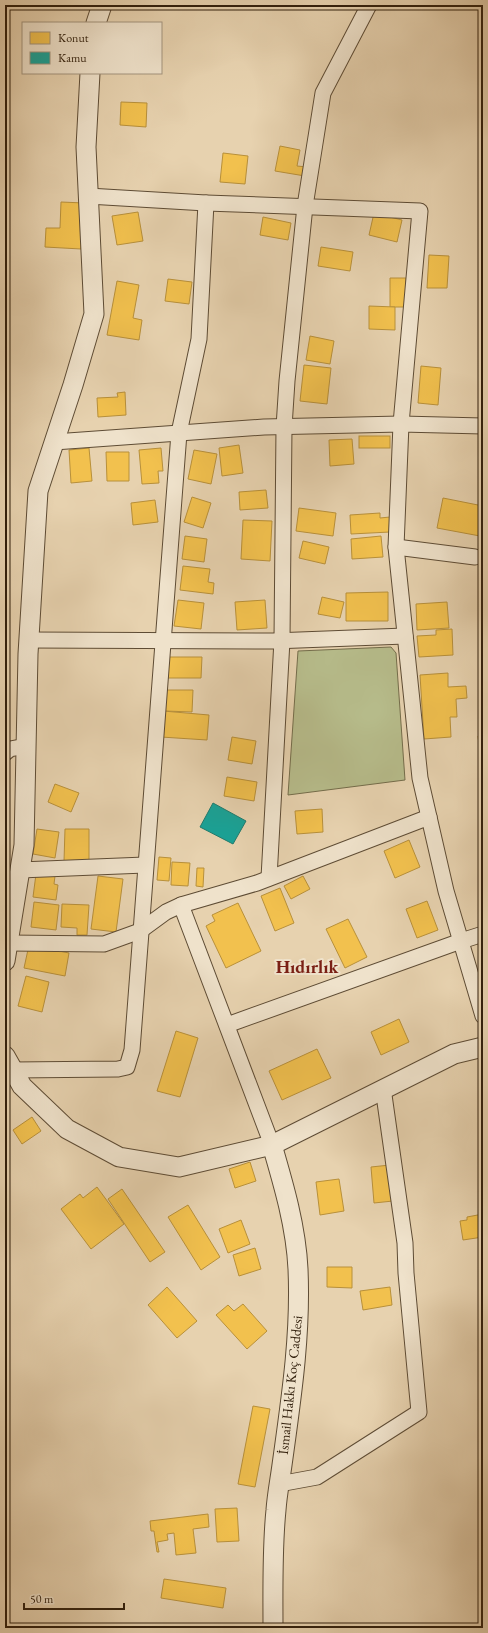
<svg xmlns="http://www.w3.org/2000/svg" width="488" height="1633" font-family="'EB Garamond',serif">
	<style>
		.green { fill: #b6bb8a; stroke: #746d4b }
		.homes { fill: #f2c14e; stroke: #b8903a }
		.public { fill: #17a398; stroke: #1f7b6e }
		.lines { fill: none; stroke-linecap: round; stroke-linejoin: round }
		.minor-casing { stroke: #5e4c35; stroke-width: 17 }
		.tertiary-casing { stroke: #5e4c35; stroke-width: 21 }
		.minor { stroke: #efe2cb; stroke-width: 15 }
		.tertiary { stroke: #efe2cb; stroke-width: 19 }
		.labels { text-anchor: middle; stroke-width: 4; stroke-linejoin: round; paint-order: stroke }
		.street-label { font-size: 14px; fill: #311f0c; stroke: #efe2cb }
		.district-label { font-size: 18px; font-weight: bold; fill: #7a1f14; stroke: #efe2cb }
	</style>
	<rect width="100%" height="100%" fill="#e7d2af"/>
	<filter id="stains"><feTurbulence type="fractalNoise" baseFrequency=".005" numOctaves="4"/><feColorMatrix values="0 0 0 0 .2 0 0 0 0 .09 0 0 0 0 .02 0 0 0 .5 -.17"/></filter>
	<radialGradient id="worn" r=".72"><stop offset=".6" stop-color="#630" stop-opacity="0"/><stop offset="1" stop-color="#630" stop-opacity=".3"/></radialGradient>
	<path class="green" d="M391,647L396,653L405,780L288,795L298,651Z"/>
	<g class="homes">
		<path d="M121,102L147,103L146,127L120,125Z"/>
		<path d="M280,146L300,150L297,166L307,167L305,176L275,171Z"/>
		<path d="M223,153L248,156L245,184L220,182Z"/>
		<path d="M61,202L84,203L81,249L45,247L46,228H60Z"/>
		<path d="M138,212L143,241L117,245L112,216Z"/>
		<path d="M374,213L402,220L397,242L369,235Z"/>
		<path d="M263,217L291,223L288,240L260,235Z"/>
		<path d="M321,247L353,252L350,271L318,266Z"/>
		<path d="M429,255L449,256L447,288H427Z"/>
		<path d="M390,278H406L405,307H390Z"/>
		<path d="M168,279L192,282L189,304L165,301Z"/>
		<path d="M117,281L139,285L133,318L142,320L139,340L107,335Z"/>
		<path d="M369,306L395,307V330L369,329Z"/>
		<path d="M483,321V354H480Z"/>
		<path d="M310,336L334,341L330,364L306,360Z"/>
		<path d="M304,365L331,368L327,404L300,401Z"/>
		<path d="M421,366L441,368L438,405L418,403Z"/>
		<path d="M125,392L126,415L98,417L97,398L118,397L117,393Z"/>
		<rect x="359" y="436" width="31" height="12"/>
		<path d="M352,439L354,464L330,466L329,440Z"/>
		<path d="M239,445L243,473L222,476L219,448Z"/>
		<path d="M89,448L92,481L71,483L69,450Z"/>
		<path d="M161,448L163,471H158L159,483L142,484L139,450Z"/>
		<path d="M194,450L217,454L211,484L188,479Z"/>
		<path d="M106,452H129V481H107Z"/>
		<path d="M266,490L268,508L240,510L239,492Z"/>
		<path d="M192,497L211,503L203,528L184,522Z"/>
		<path d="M443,498L483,506V519L480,536L437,528Z"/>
		<path d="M155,500L158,522L133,525L131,503Z"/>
		<path d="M299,508L336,513L333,536L296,531Z"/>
		<path d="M380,513V518L390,517V532L351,534L350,515Z"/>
		<path d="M243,520L272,521L270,561L241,559Z"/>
		<path d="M185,536L207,539L204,562L182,559Z"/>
		<path d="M381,536L383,557L352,559L351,539Z"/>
		<path d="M303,541L329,547L325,564L299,558Z"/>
		<path d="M183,566L210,569L208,582L214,583L213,594L180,590Z"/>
		<path d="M388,592V621H346V593Z"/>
		<path d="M322,597L344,602L340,618L318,614Z"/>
		<path d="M178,600L204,603L201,629L174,626Z"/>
		<path d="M265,600L267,628L237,630L235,602Z"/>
		<path d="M447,602L449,628L417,630L416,604Z"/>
		<path d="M452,629L453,655L419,657L417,636L436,635V630Z"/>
		<path d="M167,657H202L201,678H166Z"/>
		<path d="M448,673V687L466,686L467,698L456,699L457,717H450L451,737L424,739L420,675Z"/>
		<path d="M166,690H193L192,712L165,711Z"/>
		<path d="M163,711L209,715L207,740L161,737Z"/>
		<path d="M478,736H483V772H482Z"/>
		<path d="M232,737L256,741L252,764L228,760Z"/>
		<path d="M227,777L257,782L254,801L224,796Z"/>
		<path d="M55,784L79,793L71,812L48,802Z"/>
		<path d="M322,809L323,832L297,834L295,811Z"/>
		<path d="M37,829L59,832L55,858L33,854Z"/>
		<path d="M65,829H89V861H64Z"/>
		<path d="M409,840L420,867L395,878L384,851Z"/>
		<path d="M159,857L171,858L169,881L157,880Z"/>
		<path d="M172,862L190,863L188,886L171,885Z"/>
		<path d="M197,868H204L203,887L196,886Z"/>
		<path d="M36,874L55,876L54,884L58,885L56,900L33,897Z"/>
		<path d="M98,876L123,879L116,932L91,929Z"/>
		<path d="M303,876L310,889L291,899L284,886Z"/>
		<path d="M280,888L294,923L275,931L261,896Z"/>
		<path d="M427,901L438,930L417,938L406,909Z"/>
		<path d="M34,902L59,905L56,930L31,927Z"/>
		<path d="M238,903L261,951L226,968L206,926L215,921L212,915Z"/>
		<path d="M62,904L89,905L87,935H77V928L61,927Z"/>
		<path d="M348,919L367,957L345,968L326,929Z"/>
		<path d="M29,945L69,953L65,976L24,968Z"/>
		<path d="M26,976L49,982L42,1012L18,1006Z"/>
		<path d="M399,1019L409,1042L381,1055L371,1032Z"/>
		<path d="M176,1031L198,1038L180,1097L157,1091Z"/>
		<path d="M317,1049L331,1078L282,1100L269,1071Z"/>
		<path d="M32,1117L41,1131L22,1144L13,1130Z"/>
		<path d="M250,1162L256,1181L235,1188L229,1169Z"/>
		<path d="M390,1165L393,1201L374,1203L371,1167Z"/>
		<path d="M339,1179L344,1211L320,1215L316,1182Z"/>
		<path d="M97,1187L124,1224L91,1249L61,1209L80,1194L83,1198Z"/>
		<path d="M122,1189L165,1252L150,1262L108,1199Z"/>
		<path d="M188,1205L220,1257L201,1270L168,1217Z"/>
		<path d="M483,1214V1237L463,1240L460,1221L467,1220V1217Z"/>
		<path d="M241,1220L250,1244L228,1253L219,1229Z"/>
		<path d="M255,1248L261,1269L239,1276L233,1255Z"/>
		<path d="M327,1267H352V1288L327,1287Z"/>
		<path d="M167,1287L197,1321L177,1338L148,1305Z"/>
		<path d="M390,1287L392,1305L363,1310L360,1291Z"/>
		<path d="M243,1304L267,1331L247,1349L216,1315L228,1305L234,1311Z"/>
		<path d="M253,1406L270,1409L255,1487L238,1484Z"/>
		<path d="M237,1508L239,1541L217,1542L215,1509Z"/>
		<path d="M208,1514L209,1527L193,1529L196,1553L176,1555L174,1533L167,1534L168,1540L157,1542L159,1552H157L154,1531H151L150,1521Z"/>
		<path d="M164,1579L226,1588L223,1608L161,1598Z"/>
	</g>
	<path class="public" d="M213,803L246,821L233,844L200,827Z"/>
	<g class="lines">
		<g class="minor-casing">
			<g id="minor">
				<path d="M88,196L206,203L420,211L401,424L396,547L420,778L446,891L483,1016"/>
				<path d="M54,442L264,427L401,424L483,426"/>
				<path d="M396,547L475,557"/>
				<path d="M29,640L273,641L405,636"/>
				<path d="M5,753L10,749L26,746"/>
				<path d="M20,870L145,865"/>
				<path d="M269,878L282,640L284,427L287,381L305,206L323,93L369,5"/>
				<path d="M181,905L272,1145"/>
				<path d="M8,943L104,944L140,931L166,912L181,905L257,883L429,817"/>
				<path d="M227,1025L461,941L483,934"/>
				<path d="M13,1070L118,1069L127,1067L132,1050L179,433L199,339L206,203"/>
				<path d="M279,1484L317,1477L419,1412L406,1273L405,1243L383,1088"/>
			</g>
		</g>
		<g class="tertiary-casing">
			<g id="tertiary">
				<path d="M96,23L102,5"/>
				<path d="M5,961L24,845L28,654L38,491L73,385L94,314L86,147L90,73"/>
				<path d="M5,1056L22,1086L67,1129L119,1157L179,1167L272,1145L454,1054L483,1047"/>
				<path d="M272,1145C284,1186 296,1227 298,1269C301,1335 291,1400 282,1465C280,1480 277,1495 276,1510C272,1549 273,1589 273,1628"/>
			</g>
		</g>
		<use href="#minor" class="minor"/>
		<use href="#tertiary" class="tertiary"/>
	</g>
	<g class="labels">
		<g class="street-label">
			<text transform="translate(290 1385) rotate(-84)" y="5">İsmail Hakkı Koç Caddesi</text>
		</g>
		<g class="district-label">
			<text x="307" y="973">Hıdırlık</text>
		</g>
	</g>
	<rect width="488" height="1633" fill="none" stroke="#e7d2af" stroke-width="20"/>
	<rect x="6" y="6" width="476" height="1621" fill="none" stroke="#311f0c" stroke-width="2"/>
	<rect x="10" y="10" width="468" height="1613" fill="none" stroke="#311f0c"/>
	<rect x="22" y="22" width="140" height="52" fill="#efe2cb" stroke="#a3947f"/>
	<rect x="30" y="32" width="20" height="12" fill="#f2c14e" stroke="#a3947f"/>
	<text x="58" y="42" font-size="12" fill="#311f0c">Konut</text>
	<rect x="30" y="52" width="20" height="12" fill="#17a398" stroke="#a3947f"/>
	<text x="58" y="62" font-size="12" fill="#311f0c">Kamu</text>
	<path d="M24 1603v6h100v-6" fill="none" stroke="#311f0c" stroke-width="2"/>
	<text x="30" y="1603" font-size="12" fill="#311f0c" stroke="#efe2cb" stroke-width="3" paint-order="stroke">50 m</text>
	<rect width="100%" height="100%" filter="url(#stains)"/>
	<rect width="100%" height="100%" fill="url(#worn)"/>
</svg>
